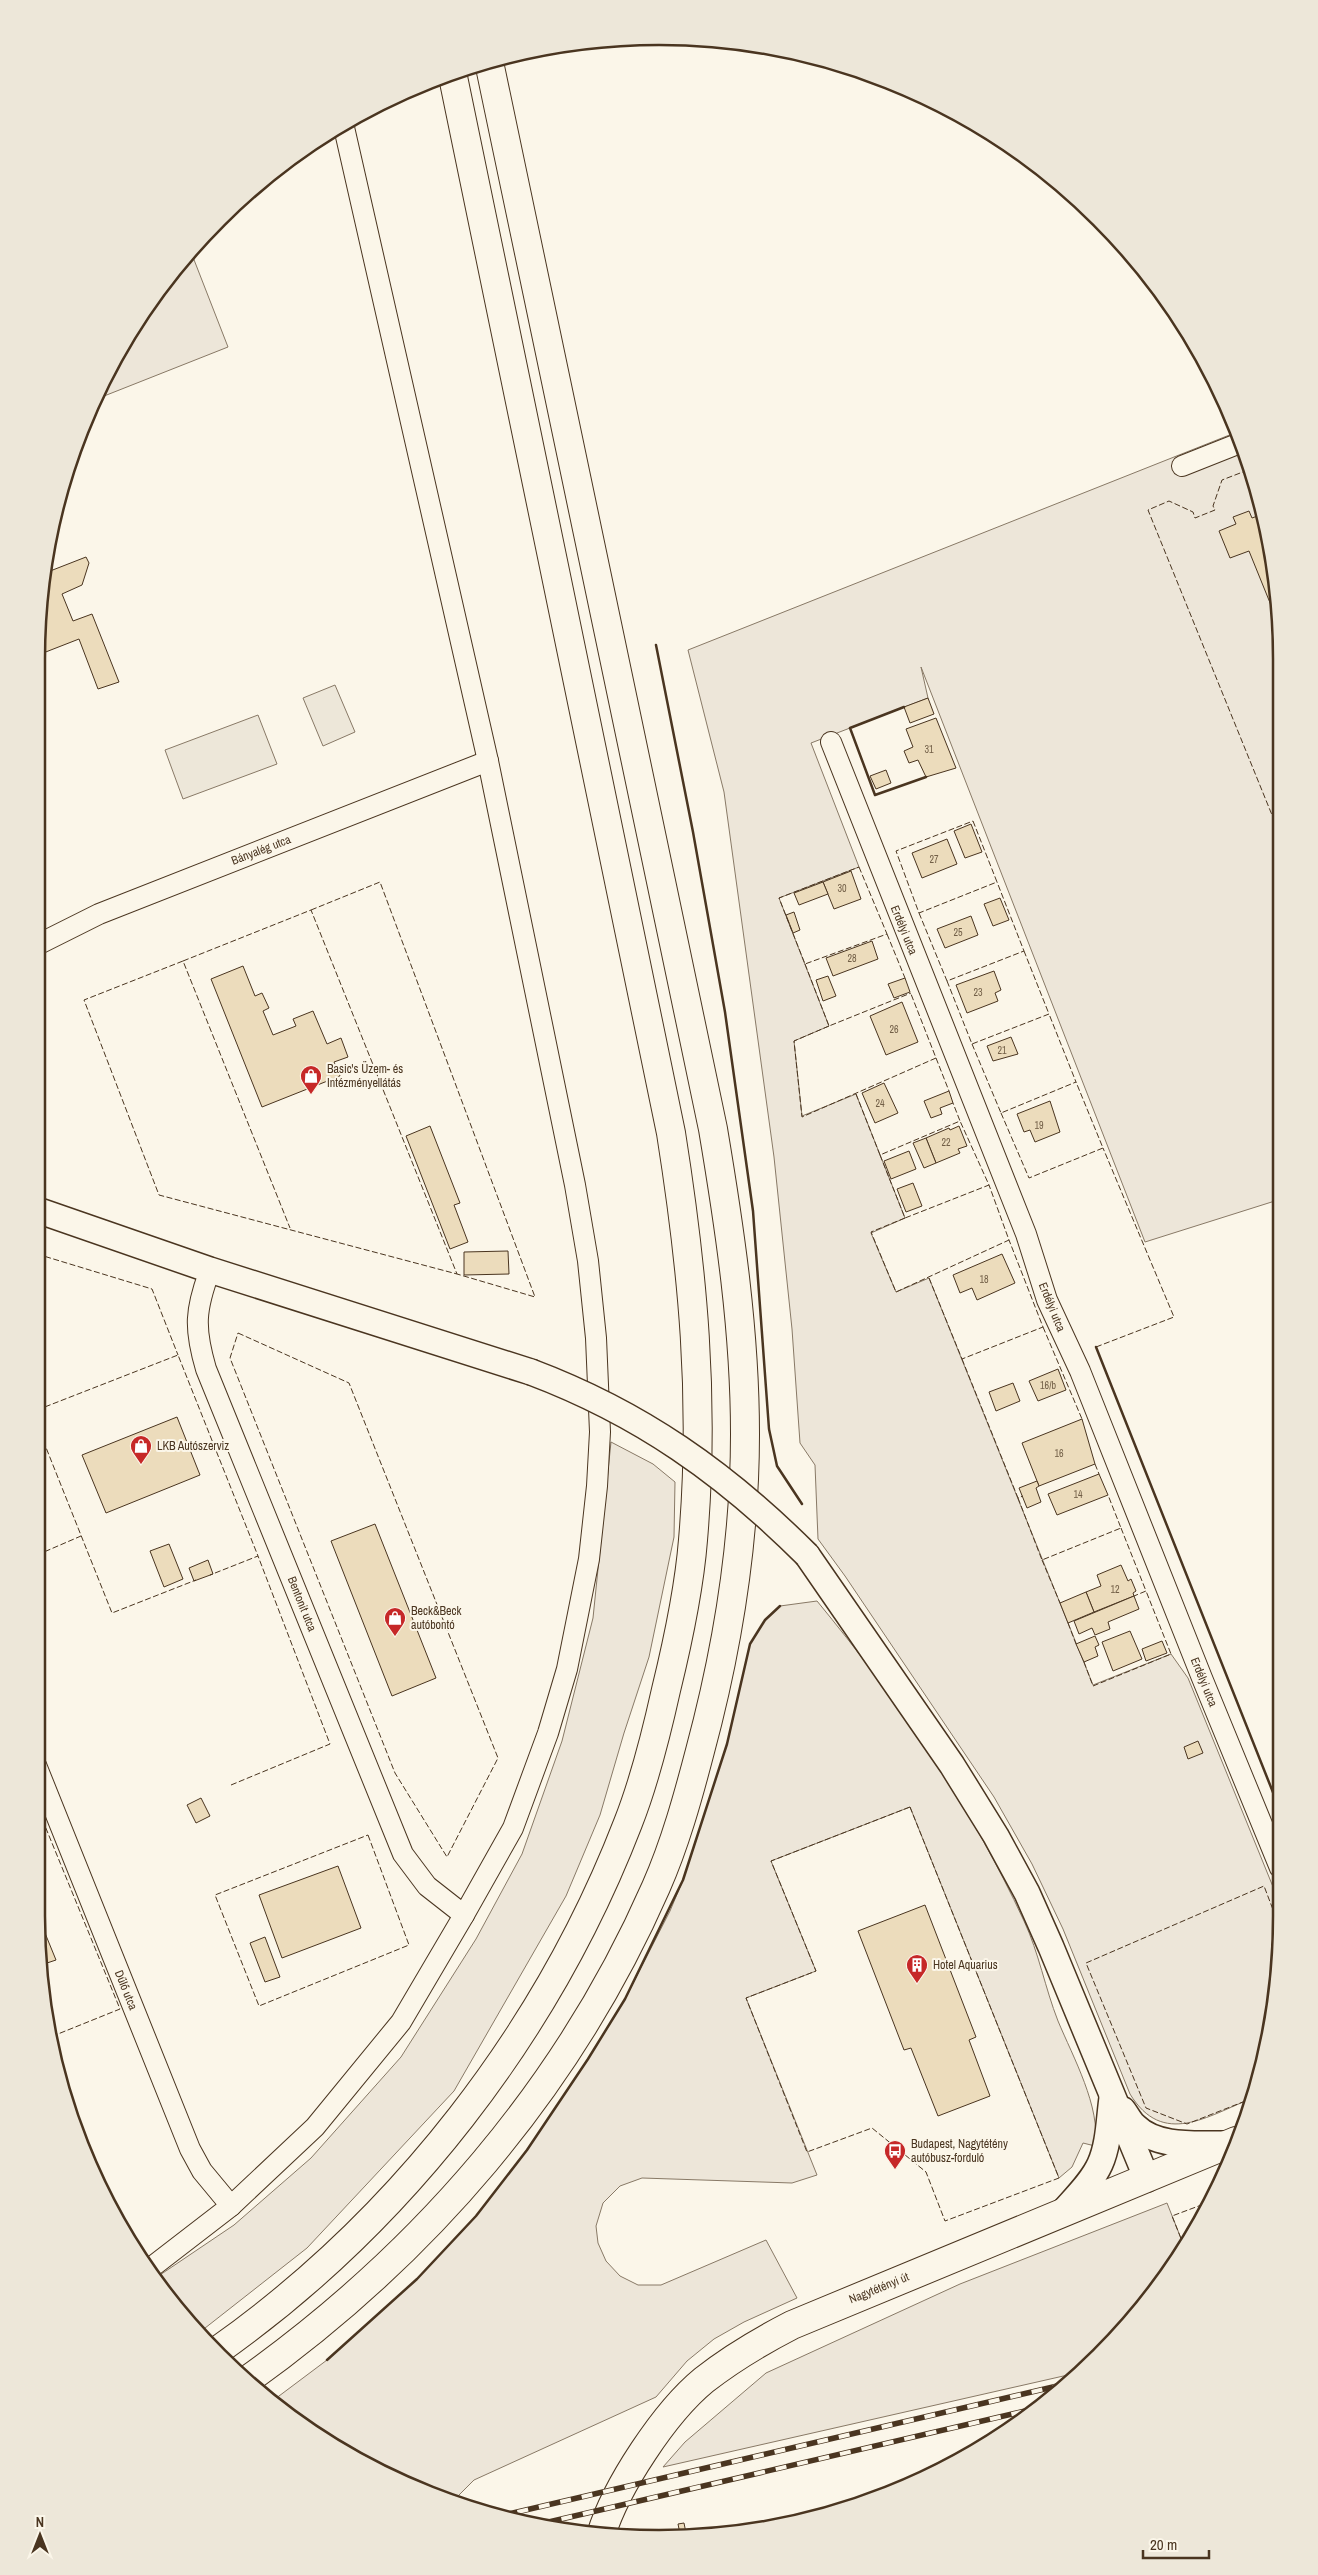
<svg xmlns="http://www.w3.org/2000/svg" width="1318" height="2575" font-family="'Archivo Narrow',sans-serif">
	<style>
		.green { fill: #ede6d9; stroke: #887966 }
		.parking { fill: #ede7d9; stroke: #887966 }
		.building { fill: #ecdcbc; stroke: #4a3520 }
		.lines { fill: none; stroke-linecap: round; stroke-linejoin: round }
		.minor-casing { stroke: #4a3520; stroke-width: 22 }
		.tertiary-casing { stroke: #4a3520; stroke-width: 28 }
		.secondary-casing { stroke: #4a3520; stroke-width: 30 }
		.motorway-casing { stroke: #4a3520; stroke-width: 30 }
		.minor { stroke: #fbf6e9; stroke-width: 20 }
		.tertiary { stroke: #fbf6e9; stroke-width: 25 }
		.secondary { stroke: #fbf6e9; stroke-width: 28 }
		.motorway { stroke: #fbf6e9; stroke-width: 28 }
		.rail-casing { stroke: #4a3520; stroke-width: 5.5 }
		.rail { stroke: #fbf6e9; stroke-width: 4; stroke-dasharray: 11; stroke-linecap: butt }
		.tertiary-bridge-casing { stroke: #4a3520; stroke-width: 28; stroke-linecap: butt }
		.tertiary-bridge { stroke: #fbf6e9; stroke-width: 25 }
		.fence { stroke: #4a3520; stroke-width: 1; stroke-dasharray: 6 2.5; stroke-linecap: butt }
		.wall { stroke: #4a3520; stroke-width: 2.5 }
		.labels { text-anchor: middle; stroke-width: 4; stroke-linejoin: round; paint-order: stroke }
		.number-label { font-size: 10px; fill: #725f47 }
		.street-label { font-size: 12px; fill: #4a3520; stroke: #fbf6e9 }
		.poi-label { font-size: 12px; fill: #4a3520; stroke: #fbf6e9; text-anchor: start }
		.rim { fill: none; stroke: #4a3520; stroke-width: 2.5 }
	</style>
	<rect width="100%" height="100%" fill="#fbf6e9"/>
	<g class="green">
		<path d="M191,252L228,347L94,400L101,383L165,280Z"/>
		<path d="M1237,432L1276,577L1278,1200L1145,1242L921,667L928,698L811,743L859,867L779,898L829,1026L794,1041L802,1116L856,1094L905,1218L871,1233L896,1292L929,1278L1093,1685L1171,1654L1188,1678L1280,1904V1956L1260,2077L1253,2098C1207,2116 1163,2148 1130,2094L1063,1929L1032,1864L994,1797L845,1576L818,1539L815,1465L800,1443L792,1329L774,1157L724,792L688,650Z"/>
		<path d="M611,1442L653,1464L675,1482L674,1537L649,1657L624,1733L600,1815L566,1896L454,2091L307,2248L200,2332L165,2295L154,2279L234,2225L311,2158L401,2057L476,1939L522,1854L562,1741L593,1618Z"/>
		<path d="M817,1601C897,1698 971,1806 1024,1921C1039,1953 1045,1988 1058,2021C1073,2057 1101,2107 1095,2146L1083,2143L1072,2167L1059,2178L910,1807L771,1861L816,1971L746,1998L817,2175L792,2183L642,2178L620,2186L603,2203L596,2226L598,2243L606,2261L620,2276L638,2285H661L766,2240L797,2298L744,2322L714,2339L687,2361L656,2397L474,2480L452,2502C387,2480 325,2443 271,2402L327,2360L417,2279L476,2216L527,2150L588,2059L625,1999L670,1911L683,1880L727,1744L750,1644L765,1620L780,1606Z"/>
		<path d="M1167,2203L1184,2246L1153,2295L1081,2372L663,2467L685,2442L766,2373L960,2284Z"/>
	</g>
	<g class="parking">
		<path d="M335,685L355,732L323,746L303,698Z"/>
		<path d="M258,715L277,764L183,799L165,750Z"/>
	</g>
	<g class="building">
		<path d="M1249,511L1252,518L1260,515L1276,577L1277,620L1249,551L1230,558L1219,531L1236,524L1233,517Z"/>
		<path d="M86,557L89,563L82,585L62,594L73,621L92,614L119,682L98,689L79,639L38,655V619L45,573Z"/>
		<path d="M928,698L934,714L910,723L904,707Z"/>
		<path d="M936,718L956,768L926,777L918,760L909,763L904,751L913,747L906,729Z"/>
		<path d="M886,770L891,783L876,789L870,776Z"/>
		<path d="M971,824L982,852L965,858L954,831Z"/>
		<path d="M947,839L957,864L922,878L912,853Z"/>
		<path d="M851,871L861,899L834,909L823,882Z"/>
		<path d="M823,882L828,894L799,905L794,893Z"/>
		<path d="M1000,898L1009,920L993,926L984,904Z"/>
		<path d="M794,912L800,930L793,933L786,915Z"/>
		<path d="M971,916L978,935L945,948L937,929Z"/>
		<path d="M872,941L878,959L833,976L826,958Z"/>
		<path d="M243,966L255,996L262,993L269,1008L263,1011L273,1035L296,1026L293,1019L313,1011L327,1044L341,1038L348,1057L334,1062L340,1076L262,1107L211,979Z"/>
		<path d="M994,971L1001,990L995,993L998,1001L967,1013L956,985Z"/>
		<path d="M828,976L836,996L823,1001L816,980Z"/>
		<path d="M905,978L910,992L894,998L888,984Z"/>
		<path d="M902,1002L918,1042L886,1055L870,1016Z"/>
		<path d="M1011,1037L1018,1054L993,1061L987,1046Z"/>
		<path d="M884,1083L898,1113L875,1123L862,1093Z"/>
		<path d="M949,1091L953,1103L940,1108L942,1114L931,1118L924,1101Z"/>
		<path d="M1050,1101L1060,1132L1035,1142L1030,1130L1024,1132L1017,1114Z"/>
		<path d="M430,1126L460,1203L454,1205L468,1242L450,1249L406,1136Z"/>
		<path d="M959,1126L967,1146L958,1149L960,1153L936,1163L926,1138L949,1128L950,1130Z"/>
		<path d="M926,1138L936,1163L924,1168L913,1143Z"/>
		<path d="M909,1151L916,1169L891,1179L884,1161Z"/>
		<path d="M913,1183L922,1206L906,1212L897,1189Z"/>
		<path d="M508,1251L509,1274L464,1275V1252Z"/>
		<path d="M1002,1254L1015,1283L977,1300L972,1288L960,1293L953,1275Z"/>
		<path d="M1058,1369L1066,1390L1038,1401L1029,1381Z"/>
		<path d="M1013,1383L1020,1401L996,1411L989,1392Z"/>
		<path d="M177,1417L200,1475L106,1513L82,1455Z"/>
		<path d="M1082,1419L1095,1464L1039,1486L1022,1443Z"/>
		<path d="M1099,1474L1108,1495L1057,1515L1048,1494Z"/>
		<path d="M1037,1481L1039,1486L1036,1488L1041,1502L1027,1508L1019,1488Z"/>
		<path d="M375,1524L436,1678L392,1696L331,1541Z"/>
		<path d="M169,1544L183,1579L164,1587L150,1551Z"/>
		<path d="M208,1560L213,1574L194,1581L189,1568Z"/>
		<path d="M1121,1565L1128,1581L1131,1579L1136,1591L1133,1593L1134,1596L1094,1612L1086,1592L1101,1586L1097,1575Z"/>
		<path d="M1086,1592L1094,1612L1068,1623L1060,1603Z"/>
		<path d="M1134,1596L1139,1609L1108,1622L1110,1629L1095,1635L1092,1628L1079,1634L1074,1621Z"/>
		<path d="M1130,1631L1142,1659L1113,1671L1102,1642Z"/>
		<path d="M1095,1636L1099,1645L1095,1647L1098,1656L1084,1662L1076,1644Z"/>
		<path d="M1162,1641L1167,1653L1146,1661L1142,1649Z"/>
		<path d="M1198,1741L1203,1753L1188,1759L1184,1747Z"/>
		<path d="M201,1798L210,1816L196,1823L187,1805Z"/>
		<path d="M338,1866L361,1928L282,1958L259,1895Z"/>
		<path d="M925,1905L976,2037L969,2040L990,2096L938,2116L911,2048L904,2050L858,1931Z"/>
		<path d="M36,1911L56,1960L41,1965L36,1916Z"/>
		<path d="M265,1937L280,1977L265,1982L250,1943Z"/>
		<path d="M684,2523L686,2533L680,2534L678,2524Z"/>
	</g>
	<g class="lines">
		<g class="minor-casing">
			<g id="minor">
				<path d="M1182,466L1240,443"/>
				<path d="M831,742L1026,1234L1047,1300L1080,1371L1202,1678L1280,1868"/>
				<path d="M37,945L99,914L488,761"/>
				<path d="M210,1270C195,1310 194,1328 206,1369L403,1854L427,1886L464,1915"/>
				<path d="M36,1765L190,2149L202,2171L231,2206"/>
				<path d="M148,2270L231,2206L315,2127L401,2022L464,1915L513,1828L548,1733L567,1669L589,1559L597,1486L600,1432L596,1338L588,1261L575,1185L488,761L343,123"/>
			</g>
		</g>
		<g class="tertiary-casing">
			<g id="tertiary">
				<path d="M37,1210L210,1270L531,1372"/>
				<path d="M807,1555L952,1765L996,1836L1027,1893L1051,1947L1147,2179"/>
				<path d="M1123,2110C1127,2115 1130,2122 1135,2126C1158,2149 1200,2143 1229,2144"/>
				<path d="M1062,2213C1075,2198 1092,2182 1100,2164C1109,2144 1109,2119 1112,2098"/>
			</g>
		</g>
		<g class="secondary-casing">
			<path id="secondary" d="M601,2535C616,2486 665,2412 704,2380C732,2358 761,2341 792,2325L1236,2141"/>
		</g>
		<g class="motorway-casing">
			<g id="motorway">
				<path d="M217,2351C401,2221 547,2033 628,1823C645,1780 656,1735 666,1690C678,1641 689,1591 693,1540C705,1400 693,1272 671,1133L452,72"/>
				<path d="M246,2381C423,2255 568,2088 656,1887C675,1844 688,1797 700,1751C728,1647 745,1542 745,1434C745,1331 730,1230 713,1129L489,62"/>
			</g>
		</g>
		<use href="#minor" class="minor"/>
		<use href="#tertiary" class="tertiary"/>
		<use href="#secondary" class="secondary"/>
		<use href="#motorway" class="motorway"/>
		<g class="rail-casing">
			<g id="rail">
				<path d="M496,2517L1070,2383"/>
				<path d="M540,2524L1038,2408"/>
			</g>
		</g>
		<use href="#rail" class="rail"/>
		<g class="tertiary-bridge-casing">
			<path id="tertiary-bridge" d="M531,1372C640,1413 725,1473 807,1555"/>
		</g>
		<use href="#tertiary-bridge" class="tertiary-bridge"/>
		<g class="fence">
			<path d="M1248,470L1222,480L1213,506L1215,510L1195,518L1193,512L1169,501L1148,510L1272,815L1277,813"/>
			<path d="M973,821L997,882L919,913L896,851Z"/>
			<path d="M859,867L887,934L805,964L779,898Z"/>
			<path d="M311,910L380,882L535,1297L457,1274"/>
			<path d="M919,913L947,981L1024,951L997,882"/>
			<path d="M887,934L905,978"/>
			<path d="M183,961L311,910L457,1274L159,1195L84,1000L183,961L290,1228"/>
			<path d="M805,964L829,1026L911,993"/>
			<path d="M947,981L972,1044L1049,1014L1024,951"/>
			<path d="M829,1026L794,1041L802,1117L936,1058L911,994"/>
			<path d="M972,1044L1001,1113L1076,1082L1049,1014"/>
			<path d="M936,1058L949,1091"/>
			<path d="M856,1094L880,1155L960,1121L953,1103"/>
			<path d="M1001,1113L1029,1178L1103,1148L1076,1082"/>
			<path d="M880,1155L905,1218L989,1185L960,1121"/>
			<path d="M905,1218L871,1232L896,1292L1009,1240L989,1185"/>
			<path d="M37,1254L152,1289L178,1355"/>
			<path d="M929,1278L962,1359L1043,1327L1009,1240"/>
			<path d="M1043,1327L1082,1419"/>
			<path d="M238,1333L349,1383L498,1758L447,1857L395,1773L230,1358Z"/>
			<path d="M1096,1347L1174,1317L1103,1148"/>
			<path d="M962,1359L1018,1498L1023,1496"/>
			<path d="M37,1410L178,1355L258,1556L210,1575"/>
			<path d="M37,1425L112,1613L196,1580"/>
			<path d="M1095,1464L1099,1474"/>
			<path d="M1018,1498L1042,1560L1121,1528L1108,1495"/>
			<path d="M1121,1528L1146,1591L1134,1596"/>
			<path d="M37,1555L81,1536"/>
			<path d="M1042,1560L1060,1603"/>
			<path d="M1068,1623L1076,1644"/>
			<path d="M1084,1662L1093,1686L1171,1654L1146,1591"/>
			<path d="M231,1785L330,1744L258,1556"/>
			<path d="M36,1804L120,2009L48,2038"/>
			<path d="M910,1807L1059,2178L945,2221L926,2172L872,2128L807,2152L746,1998L816,1971L771,1861Z"/>
			<path d="M368,1835L409,1945L259,2006L215,1895Z"/>
			<path d="M1253,2098L1187,2124L1146,2108L1086,1963L1264,1886L1280,1928"/>
			<path d="M1184,2246L1172,2216L1212,2201"/>
		</g>
		<g class="wall">
			<path d="M656,645L693,832L725,1012L753,1211L769,1429L777,1466L802,1504"/>
			<path d="M904,707L850,728L875,795L926,777"/>
			<path d="M1096,1347L1280,1810"/>
			<path d="M327,2360L417,2279L476,2216L527,2150L588,2059L625,1999L683,1880L727,1744L750,1644L765,1620L780,1606"/>
		</g>
	</g>
	<defs>
		<g id="shop-pin" transform="scale(1.125)"><path d="M0 17L-7.5 6A9.5 9.5 0 1 1 7.5 6Z" fill="#c62828" stroke="#fbf6e9"/><path d="M-5-2.5h2.3a2.7 3.5 0 0 1 5.4 0H5L5.5 6h-11ZM-1.5-2.5h3a1.5 2.3 0 0 0-3 0Z" fill="#fff"/></g>
		<g id="building-pin" transform="scale(1.125)"><path d="M0 17L-7.5 6A9.5 9.5 0 1 1 7.5 6Z" fill="#c62828" stroke="#fbf6e9"/><path d="M-4-6H4V6H1V3H-1V6H-4ZM-2.5-4.3h1.7v1.8h-1.7ZM.8-4.3h1.7v1.8H.8ZM-2.5-1h1.7V.8h-1.7ZM.8-1h1.7V.8H.8Z" fill="#fff"/></g>
		<g id="bus-pin" transform="scale(1.125)"><path d="M0 17L-7.5 6A9.5 9.5 0 1 1 7.5 6Z" fill="#c62828" stroke="#fbf6e9"/><path d="M-5-6H5V4H4V6H2V4H-2V6H-4V4H-5ZM-3.5-4V0h7V-4ZM-3.5 1.2v1.5H-2V1.2ZM2 1.2v1.5H3.5V1.2Z" fill="#fff"/></g>
	</defs>
	<g fill-rule="evenodd">
		<use href="#shop-pin" x="311" y="1076"/>
		<use href="#shop-pin" x="141" y="1446"/>
		<use href="#shop-pin" x="395" y="1618"/>
		<use href="#building-pin" x="917" y="1965"/>
		<use href="#bus-pin" x="895" y="2151"/>
	</g>
	<g class="labels">
		<g class="number-label">
			<text x="929" y="753">31</text>
			<text x="934" y="863">27</text>
			<text x="842" y="892">30</text>
			<text x="958" y="936">25</text>
			<text x="852" y="962">28</text>
			<text x="978" y="996">23</text>
			<text x="894" y="1033">26</text>
			<text x="1002" y="1054">21</text>
			<text x="880" y="1107">24</text>
			<text x="1039" y="1129">19</text>
			<text x="946" y="1146">22</text>
			<text x="984" y="1283">18</text>
			<text x="1048" y="1389">16/b</text>
			<text x="1059" y="1457">16</text>
			<text x="1078" y="1498">14</text>
			<text x="1115" y="1593">12</text>
		</g>
		<g class="street-label">
			<text transform="translate(261 850) rotate(-21)" y="4">Bányalég utca</text>
			<text transform="translate(904 930) rotate(68)" y="4">Erdélyi utca</text>
			<text transform="translate(1052 1307) rotate(68)" y="4">Erdélyi utca</text>
			<text transform="translate(302 1604) rotate(68)" y="4">Bentonit utca</text>
			<text transform="translate(1204 1682) rotate(68)" y="4">Erdélyi utca</text>
			<text transform="translate(126 1990) rotate(68)" y="4">Dűlő utca</text>
			<text transform="translate(879 2288) rotate(-22)" y="4">Nagytétényi út</text>
		</g>
		<g class="poi-label">
			<text x="327" y="1073">Basic's Üzem- és<tspan x="327" dy="14">Intézményellátás</tspan></text>
			<text x="157" y="1450">LKB Autószerviz</text>
			<text x="411" y="1615">Beck&amp;Beck<tspan x="411" dy="14">autóbontó</tspan></text>
			<text x="933" y="1969">Hotel Aquarius</text>
			<text x="911" y="2148">Budapest, Nagytétény<tspan x="911" dy="14">autóbusz-forduló</tspan></text>
		</g>
	</g>
	<path d="M0 0H1318V2575H0ZM659 45H659A614 614 0 0 1 1273 659V1916A614 614 0 0 1 659 2530H659A614 614 0 0 1 45 1916V659A614 614 0 0 1 659 45Z" fill="#ede7d9" fill-rule="evenodd"/>
	<path class="rim" d="M659 45H659A614 614 0 0 1 1273 659V1916A614 614 0 0 1 659 2530H659A614 614 0 0 1 45 1916V659A614 614 0 0 1 659 45Z"/>
	<g transform="translate(40 2535)" stroke="#fbf6e9" stroke-width="4" paint-order="stroke">
	<path d="M0-4L9 19L0 12L-9 19Z" fill="#4a3520"/>
	<text y="-8" font-size="14" font-weight="bold" text-anchor="middle" fill="#4a3520">N</text>
	</g>
	<path d="M1143 2550v8h66v-8" fill="none" stroke="#4a3520" stroke-width="2.5"/>
	<text x="1150" y="2550" font-size="15" fill="#4a3520" stroke="#fbf6e9" stroke-width="4" paint-order="stroke">20 m</text>
</svg>
